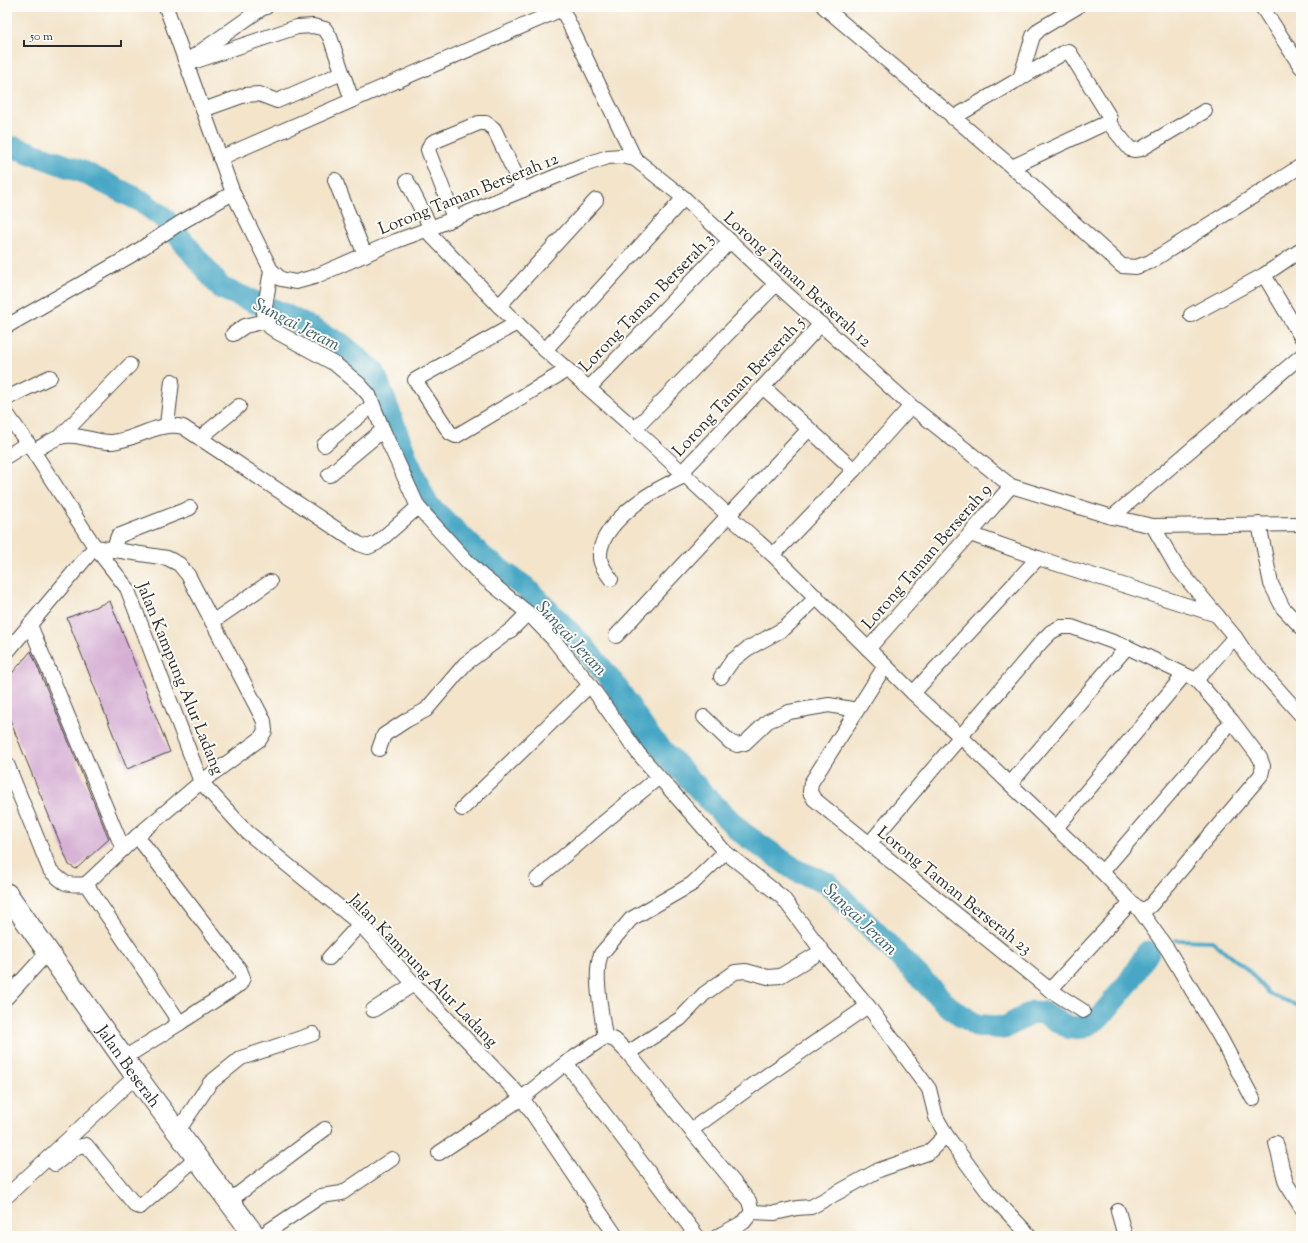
<svg xmlns="http://www.w3.org/2000/svg" width="1308" height="1243" font-family="'Sorts Mill Goudy',serif">
	<style>
		.lines { fill: none; stroke-linecap: round; stroke-linejoin: round }
		.stream { stroke: #46a7c5; stroke-width: 4 }
		.river { stroke: #46a7c5; stroke-width: 23 }
		.building { fill: #d5afd4 }
		.minor-casing { stroke: #494743; stroke-width: 16 }
		.highway-casing { stroke: #494743; stroke-width: 23 }
		.minor { stroke: #fff; stroke-width: 14 }
		.highway { stroke: #fff; stroke-width: 21 }
		.labels { text-anchor: middle; stroke-width: 4; stroke-linejoin: round; paint-order: stroke }
		.street-label { font-size: 17px; fill: #2b2b2b; stroke: #fdfcf7 }
		.water-label { font-size: 18px; font-style: italic; fill: #365d69; stroke: #fdfcf7 }
	</style>
	<rect width="100%" height="100%" fill="#fdfcf7"/>
	<filter id="ink" filterUnits="userSpaceOnUse"><feTurbulence type="fractalNoise" baseFrequency=".025" numOctaves="2"/><feDisplacementMap in="SourceGraphic" scale="8" xChannelSelector="R" yChannelSelector="G"/><feConvolveMatrix kernelMatrix="1 2 1 2 8 2 1 2 1" color-interpolation-filters="sRGB"/></filter>
	<filter id="wash" filterUnits="userSpaceOnUse"><feTurbulence type="fractalNoise" baseFrequency=".012" numOctaves="4" result="noise"/><feDisplacementMap in="SourceGraphic" scale="16" xChannelSelector="R" yChannelSelector="G"/><feGaussianBlur stdDeviation="0.9" result="paint"/><feColorMatrix in="noise" values="0 0 0 0 0 0 0 0 0 0 0 0 0 0 0 0 0 1.4 0 .05"/><feComposite in="paint" operator="in"/></filter>
	<g filter="url(#wash)">
		<rect width="100%" height="100%" fill="#f3e4ca"/>
		<g class="lines">
			<path class="stream" d="M1176,940L1212,941L1249,971L1269,994L1301,1007"/>
			<path class="river" d="M7,148H17L83,172L141,201L164,218L221,288L283,314L341,344L374,372L407,460L427,504L485,559L526,588L583,646L613,682L648,735L710,801L741,832L797,871L827,883L949,1007L976,1025L1004,1028L1033,1012L1043,1013L1070,1028L1083,1027L1100,1017L1129,982L1148,952"/>
		</g>
		<g id="blocks">
			<g class="building">
				<path d="M110,601L170,752L127,769L67,618Z"/>
				<path d="M31,651L109,839L76,869L69,865L7,713V679Z"/>
			</g>
		</g>
	</g>
	<g filter="url(#ink)">
		<use href="#blocks" fill-opacity="0" stroke="#494743" stroke-width="1"/>
		<g class="lines">
			<g class="minor-casing">
				<g id="minor">
					<path d="M166,7L233,193L271,270L264,313L266,321L270,327L277,332L335,364L359,384L369,395L383,430L418,507L466,560L482,576L528,613L553,639L590,685L638,753L725,852L767,885L783,898L822,951L868,1006L929,1089L936,1117L946,1135L988,1192L1030,1236"/>
					<path d="M561,7L635,159"/>
					<path d="M824,7L1012,167L1122,266L1136,267L1150,262L1301,166"/>
					<path d="M1262,7L1301,67"/>
					<path d="M190,59L261,9L266,7"/>
					<path d="M187,64L297,27L313,26L325,29L330,37L352,100"/>
					<path d="M1020,79L1033,36L1040,29L1077,7"/>
					<path d="M203,110L245,95L259,94L277,101L342,73"/>
					<path d="M953,118L1065,52L1068,51L1070,53L1109,116L1110,119L1108,122L1012,167"/>
					<path d="M1108,122L1130,149L1134,150L1141,149L1205,111"/>
					<path d="M220,158L562,9"/>
					<path d="M335,180L365,255"/>
					<path d="M407,181L431,228"/>
					<path d="M454,218L428,150L430,145L433,142L479,123H486L494,129L523,190"/>
					<path d="M426,230L499,306L545,350L635,429L728,515L773,555L913,693L961,737L1102,872L1131,902L1139,909H1146L1151,905L1261,775L1263,766L1260,758L1232,721L1196,680L1127,647L1072,627H1061L1051,632L1042,641L869,844"/>
					<path d="M1301,250L1264,275L1301,337"/>
					<path d="M271,270L281,279L296,282L314,277L396,241L431,228L581,166L608,157L621,156L635,159L684,198L776,284L911,406L1011,486L1112,517L1153,526L1301,524"/>
					<path d="M499,306L596,200"/>
					<path d="M1191,315L1264,275"/>
					<path d="M517,323L415,380L450,433L456,436L567,370"/>
					<path d="M7,326L130,256L180,223L233,193"/>
					<path d="M233,334L245,326L266,321"/>
					<path d="M545,350L684,198"/>
					<path d="M763,387L854,470"/>
					<path d="M589,388L730,241"/>
					<path d="M7,398L50,377"/>
					<path d="M7,414L33,451L95,547L127,588L201,782L247,832L360,924L414,984L522,1098L616,1236"/>
					<path d="M167,425L172,381"/>
					<path d="M635,429L776,284"/>
					<path d="M60,437L130,365"/>
					<path d="M200,438L239,406"/>
					<path d="M324,445L373,405"/>
					<path d="M33,451C42,447 51,440 60,437C77,432 95,443 112,442C136,440 158,421 183,427L359,544L368,547L377,543L418,507"/>
					<path d="M7,456L28,443"/>
					<path d="M682,472L763,387L821,324"/>
					<path d="M329,475L383,430"/>
					<path d="M1112,517L1301,356"/>
					<path d="M1259,524L1271,584L1283,608L1301,627"/>
					<path d="M1153,526L1176,566L1235,637L1247,655L1301,715"/>
					<path d="M970,534L1038,558L1217,615"/>
					<path d="M113,550L118,536L190,508"/>
					<path d="M773,555L854,470L911,406"/>
					<path d="M611,579C605,571 599,563 600,554C601,529 636,502 655,491C665,485 676,480 686,475"/>
					<path d="M212,622L270,582"/>
					<path d="M30,625L123,849"/>
					<path d="M616,636L809,429"/>
					<path d="M868,649L970,534L1011,486"/>
					<path d="M7,652L95,547L167,558L179,564L188,575L264,721L265,731L260,739L201,782L137,836L86,884"/>
					<path d="M885,666L811,783L810,792L814,799L1050,990L1083,1011"/>
					<path d="M721,677L732,661L747,649L785,628L817,597"/>
					<path d="M1196,680L1235,637"/>
					<path d="M913,693L1038,558"/>
					<path d="M704,717L730,742L737,745L745,743L768,721L789,712L829,705L857,710"/>
					<path d="M379,749L384,735L407,720L426,710L465,664L511,630L528,613"/>
					<path d="M7,764L50,870C64,884 66,886 86,884"/>
					<path d="M1010,784L1127,647"/>
					<path d="M462,809L590,685"/>
					<path d="M1056,828L1184,675"/>
					<path d="M137,836L240,970L243,978L240,984L180,1023"/>
					<path d="M1102,872L1232,721"/>
					<path d="M537,879L603,823L659,777"/>
					<path d="M86,884L180,1023L124,1058"/>
					<path d="M1139,909L1168,950L1220,1037L1253,1099"/>
					<path d="M329,958L360,924"/>
					<path d="M1050,990L1131,902"/>
					<path d="M7,997L48,952"/>
					<path d="M373,1010L414,984"/>
					<path d="M605,1037C602,1015 593,974 601,954L631,919L692,884L725,852"/>
					<path d="M628,1053L680,1019L704,994L735,972L746,971L768,977L780,976L822,951"/>
					<path d="M566,1063L697,1236"/>
					<path d="M691,1130L756,1083L868,1006"/>
					<path d="M178,1131L210,1083L241,1058L313,1034"/>
					<path d="M1276,1143L1282,1168L1286,1183L1301,1207"/>
					<path d="M439,1153L522,1098L566,1063L605,1037L615,1040L628,1053L749,1201L752,1212"/>
					<path d="M48,1158L55,1164L77,1147L86,1145L136,1206L140,1207L197,1157"/>
					<path d="M7,1196L136,1076"/>
					<path d="M229,1201L325,1129"/>
					<path d="M1118,1211L1125,1236"/>
					<path d="M752,1212L775,1213L797,1208L811,1207L879,1170L928,1153L946,1135"/>
					<path d="M261,1236L321,1196L342,1193L392,1159"/>
					<path d="M718,1236L744,1222L752,1212"/>
				</g>
			</g>
			<g class="highway-casing">
				<g id="highway">
					<path id="s1" d="M7,894L136,1076L255,1236"/>
				</g>
			</g>
			<use href="#minor" class="minor"/>
			<use href="#highway" class="highway"/>
		</g>
	</g>
	<g class="labels">
		<g class="street-label">
			<text transform="translate(468 193) rotate(-22)" y="6">Lorong Taman Berserah 12</text>
			<text transform="translate(798 279) rotate(42)" y="6">Lorong Taman Berserah 12</text>
			<text transform="translate(646 302) rotate(-46)" y="6">Lorong Taman Berserah 3</text>
			<text transform="translate(738 386) rotate(-47)" y="6">Lorong Taman Berserah 5</text>
			<text transform="translate(926 556) rotate(-49)" y="6">Lorong Taman Berserah 9</text>
			<text transform="translate(181 678) rotate(68)" y="6">Jalan Kampung Alur Ladang</text>
			<text transform="translate(955 890) rotate(39)" y="6">Lorong Taman Berserah 23</text>
			<text transform="translate(424 970) rotate(46)" y="6">Jalan Kampung Alur Ladang</text>
			<text dy="6" stroke="none"><textPath href="#s1" startOffset="211">Jalan Beserah</textPath></text>
		</g>
		<g class="water-label">
			<text transform="translate(297 324) rotate(27)" y="6">Sungai Jeram</text>
			<text transform="translate(572 638) rotate(47)" y="6">Sungai Jeram</text>
			<text transform="translate(861 919) rotate(44)" y="6">Sungai Jeram</text>
		</g>
	</g>
	<rect width="1308" height="1243" fill="none" stroke="#fdfcf7" stroke-width="24"/>
	<path d="M24 40v6h97v-6" fill="none" stroke="#2b2b2b" stroke-width="2"/>
	<text x="30" y="40" font-size="12" fill="#2b2b2b" stroke="#fdfcf7" stroke-width="3" paint-order="stroke">50 m</text>
</svg>
